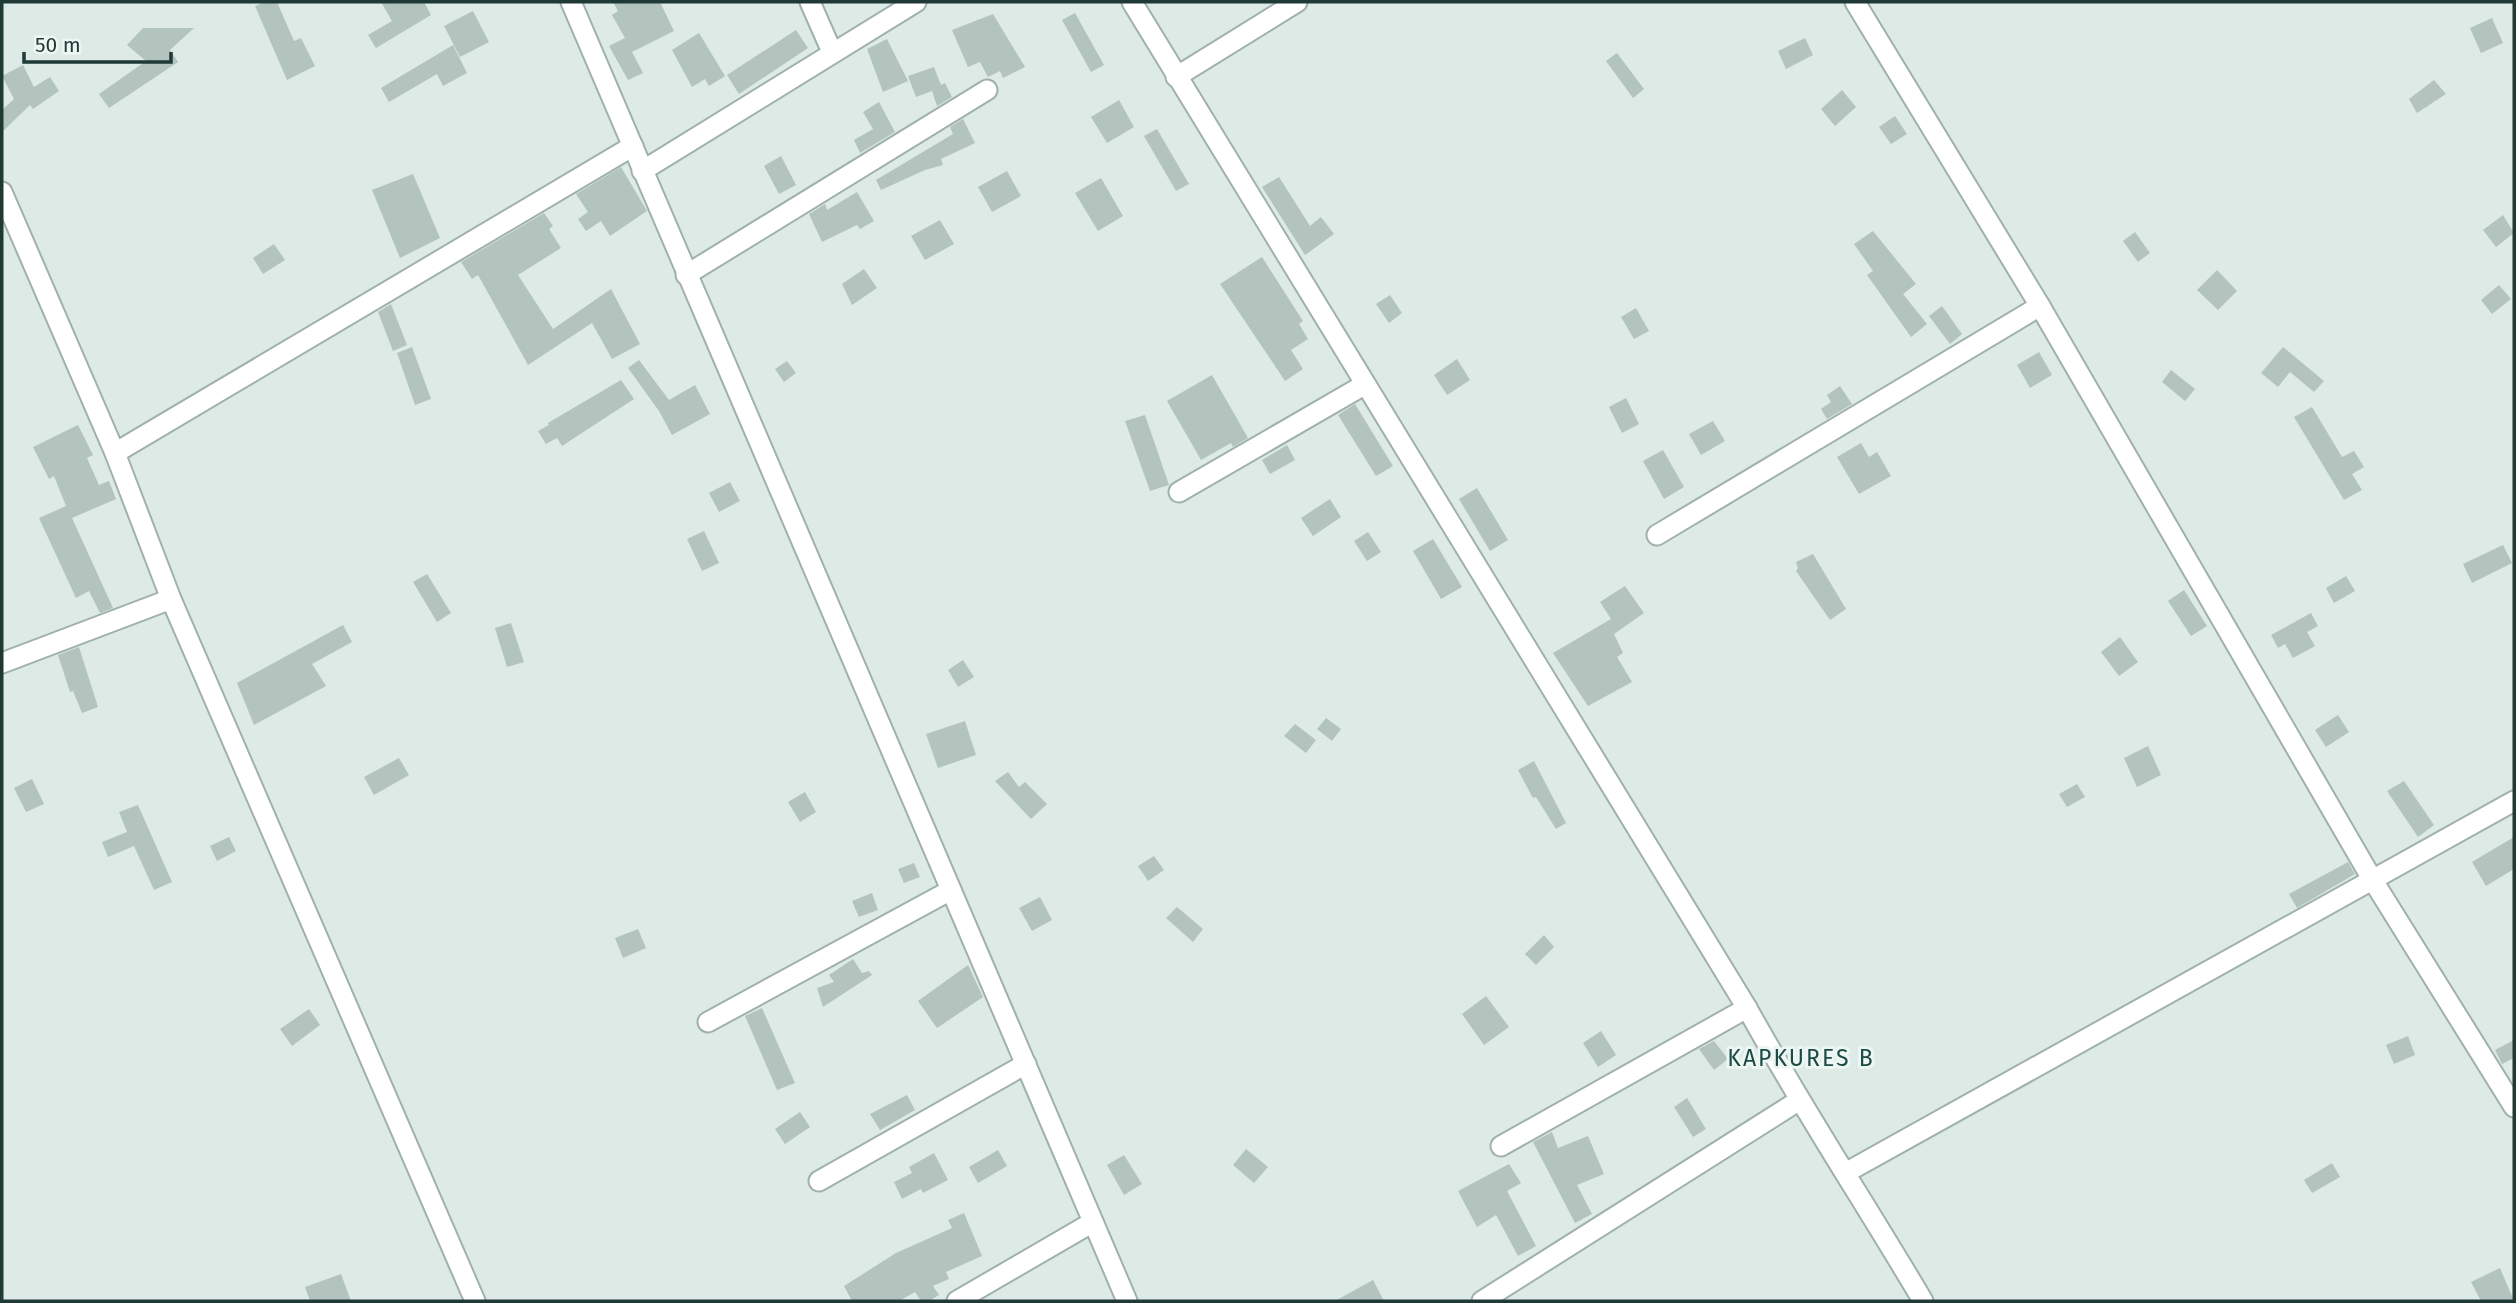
<svg xmlns="http://www.w3.org/2000/svg" width="2516" height="1303" font-family="'Fira Sans',sans-serif">
	<style>
		.building { fill: #b3c4bf }
		.lines { fill: none; stroke-linecap: round; stroke-linejoin: round }
		.minor-casing { stroke: #a0b1ad; stroke-width: 23 }
		.minor { stroke: #fff; stroke-width: 19 }
		.labels { text-anchor: middle; stroke-width: 6; stroke-linejoin: round; paint-order: stroke }
		.quarter-label { font-size: 23px; letter-spacing: 2px; fill: #1b4b45; stroke: #eef6f3 }
	</style>
	<rect width="100%" height="100%" fill="#ddeae6"/>
	<g class="building">
		<path d="M265,2H277L294,41L301,38L315,66L287,80L255,6Z"/>
		<path d="M381,2H424L431,15L376,48L368,35L392,21Z"/>
		<path d="M613,2H660L674,31L632,52L643,73L628,80L609,46L625,38L612,15L618,11Z"/>
		<path d="M473,11L489,42L460,57L444,26Z"/>
		<path d="M1075,13L1104,65L1091,72L1062,20Z"/>
		<path d="M993,14L1025,67L1003,78L1000,71L988,77L980,62L968,67L952,30Z"/>
		<path d="M2492,18L2503,43L2481,53L2470,28Z"/>
		<path d="M143,28H194L170,50L178,62L109,108L99,94L146,61L127,45Z"/>
		<path d="M796,30L808,48L739,94L727,75Z"/>
		<path d="M699,33L725,76L709,86L705,79L692,87L672,50Z"/>
		<path d="M1805,38L1813,55L1786,69L1778,51Z"/>
		<path d="M887,39L908,81L883,92L867,49Z"/>
		<path d="M453,45L467,73L443,86L437,74L389,102L381,88Z"/>
		<path d="M1617,53L1644,89L1633,98L1606,61Z"/>
		<path d="M23,65L34,87L50,77L59,91L33,109L30,105L2,132V110L14,99L2,76Z"/>
		<path d="M934,67L941,85L945,83L952,97L937,106L932,91L916,97L908,76Z"/>
		<path d="M2434,80L2446,94L2417,113L2409,99Z"/>
		<path d="M1842,90L1856,107L1835,126L1821,109Z"/>
		<path d="M1119,100L1134,127L1107,143L1091,117Z"/>
		<path d="M879,102L895,132L860,153L854,140L873,129L863,112Z"/>
		<path d="M1895,116L1907,134L1891,144L1879,127Z"/>
		<path d="M963,119L975,143L941,159L943,165L925,170L881,190L876,180L953,134L950,127Z"/>
		<path d="M1157,129L1189,184L1176,191L1144,136Z"/>
		<path d="M781,156L796,185L779,194L764,166Z"/>
		<path d="M621,167L647,211L610,236L601,221L586,231L578,219L588,212L576,194Z"/>
		<path d="M1007,171L1021,196L992,212L978,187Z"/>
		<path d="M413,174L440,238L400,258L372,190Z"/>
		<path d="M1279,177L1310,226L1321,217L1334,234L1305,255L1262,187Z"/>
		<path d="M1101,178L1123,216L1098,231L1075,193Z"/>
		<path d="M857,192L874,221L860,229L857,225L822,242L809,214L825,204L827,210Z"/>
		<path d="M544,213L553,226L549,229L561,248L518,275L553,329L611,289L640,344L612,359L592,323L528,365L478,275L472,279L461,262Z"/>
		<path d="M2503,215L2514,233L2496,247L2483,230Z"/>
		<path d="M940,220L954,244L925,260L911,236Z"/>
		<path d="M1873,231L1916,284L1903,294L1927,324L1911,337L1867,275L1873,271L1854,244Z"/>
		<path d="M2135,232L2150,253L2138,262L2123,241Z"/>
		<path d="M274,244L285,260L263,274L253,258Z"/>
		<path d="M1262,257L1303,321L1299,324L1308,339L1291,350L1303,369L1285,381L1220,284Z"/>
		<path d="M864,269L877,288L852,305L842,284Z"/>
		<path d="M2217,270L2237,291L2218,310L2197,290Z"/>
		<path d="M2499,285L2511,299L2492,314L2481,300Z"/>
		<path d="M1390,295L1402,313L1389,323L1376,304Z"/>
		<path d="M391,304L407,345L393,351L378,312Z"/>
		<path d="M1942,306L1962,334L1950,344L1929,316Z"/>
		<path d="M1636,308L1649,331L1634,339L1621,317Z"/>
		<path d="M412,347L431,399L415,405L397,353Z"/>
		<path d="M2283,347L2324,381L2314,392L2290,372L2278,387L2261,373Z"/>
		<path d="M2039,352L2052,375L2030,388L2017,365Z"/>
		<path d="M1457,359L1470,380L1447,395L1434,375Z"/>
		<path d="M639,360L669,400L695,385L710,414L672,435L659,411L628,368Z"/>
		<path d="M787,361L796,373L784,382L775,369Z"/>
		<path d="M2171,370L2195,389L2185,401L2162,382Z"/>
		<path d="M1212,375L1248,438L1233,447L1231,443L1201,460L1167,401Z"/>
		<path d="M621,380L634,399L562,446L557,438L546,444L538,431L549,425L548,423Z"/>
		<path d="M1840,386L1852,404L1827,419L1821,409L1831,402L1827,395Z"/>
		<path d="M1626,398L1639,424L1622,433L1609,407Z"/>
		<path d="M1355,404L1393,466L1376,476L1338,415Z"/>
		<path d="M2312,407L2342,457L2354,451L2364,467L2352,474L2362,490L2344,500L2294,417Z"/>
		<path d="M1145,415L1169,485L1150,491L1125,421Z"/>
		<path d="M1713,421L1725,441L1701,455L1689,434Z"/>
		<path d="M78,425L93,455L87,458L99,485L109,481L116,499L72,518L113,608L100,613L89,591L76,598L39,518L66,506L54,476L49,479L33,447Z"/>
		<path d="M1861,443L1869,457L1877,452L1891,476L1859,494L1837,457Z"/>
		<path d="M1287,445L1295,460L1270,474L1262,460Z"/>
		<path d="M1663,450L1684,487L1664,499L1643,461Z"/>
		<path d="M730,482L740,501L719,512L709,493Z"/>
		<path d="M1477,488L1508,540L1490,551L1459,499Z"/>
		<path d="M1330,499L1341,517L1313,536L1301,518Z"/>
		<path d="M704,531L719,563L702,571L687,539Z"/>
		<path d="M1368,532L1381,552L1367,561L1354,541Z"/>
		<path d="M1433,539L1462,587L1441,599L1413,551Z"/>
		<path d="M2503,545L2512,563L2472,583L2463,564Z"/>
		<path d="M1813,554L1846,609L1830,620L1796,571L1798,568L1796,562Z"/>
		<path d="M427,574L451,613L437,622L413,582Z"/>
		<path d="M2346,576L2355,591L2334,603L2326,588Z"/>
		<path d="M1625,586L1644,613L1614,634L1623,653L1617,657L1632,682L1588,706L1553,653L1611,619L1600,602Z"/>
		<path d="M2184,590L2207,626L2191,636L2168,601Z"/>
		<path d="M2311,613L2318,626L2307,632L2315,646L2293,658L2285,644L2278,648L2271,635Z"/>
		<path d="M511,623L524,662L507,667L495,628Z"/>
		<path d="M343,625L352,642L312,664L326,686L254,725L237,683Z"/>
		<path d="M2120,637L2138,662L2119,676L2101,652Z"/>
		<path d="M79,647L98,707L82,713L73,691L70,692L58,655Z"/>
		<path d="M963,660L974,677L958,687L948,670Z"/>
		<path d="M2338,715L2349,732L2326,747L2315,730Z"/>
		<path d="M1326,718L1341,729L1332,741L1317,729Z"/>
		<path d="M965,721L976,755L938,768L926,734Z"/>
		<path d="M1295,724L1316,740L1306,753L1284,736Z"/>
		<path d="M2148,746L2161,775L2137,787L2124,758Z"/>
		<path d="M399,758L409,775L374,795L364,777Z"/>
		<path d="M1534,761L1566,823L1556,829L1536,797L1533,798L1518,770Z"/>
		<path d="M1008,772L1019,787L1025,782L1047,804L1031,819L995,781Z"/>
		<path d="M32,779L44,804L26,812L14,788Z"/>
		<path d="M2404,781L2434,825L2418,837L2387,791Z"/>
		<path d="M2077,784L2085,797L2067,807L2059,794Z"/>
		<path d="M805,792L816,812L800,822L788,802Z"/>
		<path d="M138,805L172,882L154,890L134,846L108,857L102,842L127,832L119,812Z"/>
		<path d="M229,837L236,851L217,861L210,846Z"/>
		<path d="M2514,837V869L2486,886L2472,862Z"/>
		<path d="M1154,856L1164,870L1148,881L1138,866Z"/>
		<path d="M2348,862L2355,874L2297,908L2289,894Z"/>
		<path d="M914,863L920,877L904,883L898,869Z"/>
		<path d="M872,893L878,910L859,917L852,901Z"/>
		<path d="M1040,897L1052,920L1032,931L1019,908Z"/>
		<path d="M1177,907L1203,929L1193,942L1166,918Z"/>
		<path d="M638,929L646,948L623,958L615,938Z"/>
		<path d="M1544,935L1554,947L1536,965L1525,954Z"/>
		<path d="M853,959L862,973L869,971L872,975L823,1007L817,988L834,982L829,975Z"/>
		<path d="M968,965L983,997L937,1028L918,1001Z"/>
		<path d="M1486,996L1509,1027L1484,1045L1462,1014Z"/>
		<path d="M762,1008L795,1083L777,1090L745,1016Z"/>
		<path d="M309,1009L320,1025L292,1046L280,1029Z"/>
		<path d="M1601,1031L1616,1055L1598,1067L1583,1043Z"/>
		<path d="M2408,1036L2415,1055L2394,1064L2386,1045Z"/>
		<path d="M2514,1040V1058L2502,1064L2495,1050Z"/>
		<path d="M1714,1041L1728,1059L1714,1070L1699,1049Z"/>
		<path d="M907,1095L915,1110L880,1130L870,1114Z"/>
		<path d="M1687,1098L1706,1129L1693,1137L1674,1107Z"/>
		<path d="M800,1112L810,1127L785,1144L775,1129Z"/>
		<path d="M1552,1132L1558,1148L1588,1136L1604,1174L1577,1185L1592,1214L1575,1223L1533,1142Z"/>
		<path d="M1246,1149L1268,1167L1254,1183L1233,1165Z"/>
		<path d="M998,1150L1007,1166L978,1183L969,1167Z"/>
		<path d="M934,1153L948,1180L923,1193L921,1189L902,1199L894,1182L912,1173L909,1167Z"/>
		<path d="M1124,1155L1142,1184L1124,1195L1107,1165Z"/>
		<path d="M2332,1163L2340,1177L2312,1193L2304,1180Z"/>
		<path d="M1509,1164L1521,1183L1507,1191L1536,1246L1518,1256L1496,1215L1477,1227L1458,1191Z"/>
		<path d="M964,1213L982,1256L946,1272L949,1279L933,1286L939,1295L929,1301H921L915,1292L899,1301H852L844,1286L896,1253L952,1228L948,1220Z"/>
		<path d="M2500,1268L2514,1301H2481L2471,1282Z"/>
		<path d="M341,1274L351,1301H310L305,1287Z"/>
		<path d="M1373,1280L1384,1301H1335Z"/>
	</g>
	<g class="lines">
		<g class="minor-casing">
			<g id="minor">
				<path d="M571,2L1127,1301"/>
				<path d="M810,2L832,52"/>
				<path d="M1132,2L1747,1008C1802,1108 1865,1203 1923,1301"/>
				<path d="M1855,2L2040,306L2372,879L2514,1107"/>
				<path d="M1176,77L1297,2"/>
				<path d="M642,171L916,2"/>
				<path d="M2,192L115,453L171,599L475,1301"/>
				<path d="M686,275L987,90"/>
				<path d="M115,453L633,146"/>
				<path d="M1179,492L1364,385"/>
				<path d="M1657,535L2040,306"/>
				<path d="M2,663L171,599"/>
				<path d="M708,1022L951,890"/>
				<path d="M1501,1146L1747,1008"/>
				<path d="M1847,1172L2514,801"/>
				<path d="M819,1181L1026,1064"/>
				<path d="M957,1301L1093,1222"/>
				<path d="M1482,1301L1798,1101"/>
			</g>
		</g>
		<use href="#minor" class="minor"/>
	</g>
	<g class="labels">
		<g class="quarter-label">
			<text x="1801" y="1066">KAPKURES B</text>
		</g>
	</g>
	<rect width="2516" height="1303" fill="none" stroke="#1f3935" stroke-width="7"/>
	<path d="M24 52v10h147v-10" fill="none" stroke="#1f3935" stroke-width="3.5"/>
	<text x="35" y="52" font-size="21" fill="#1f3935" stroke="#eef6f3" stroke-width="5" paint-order="stroke">50 m</text>
</svg>
